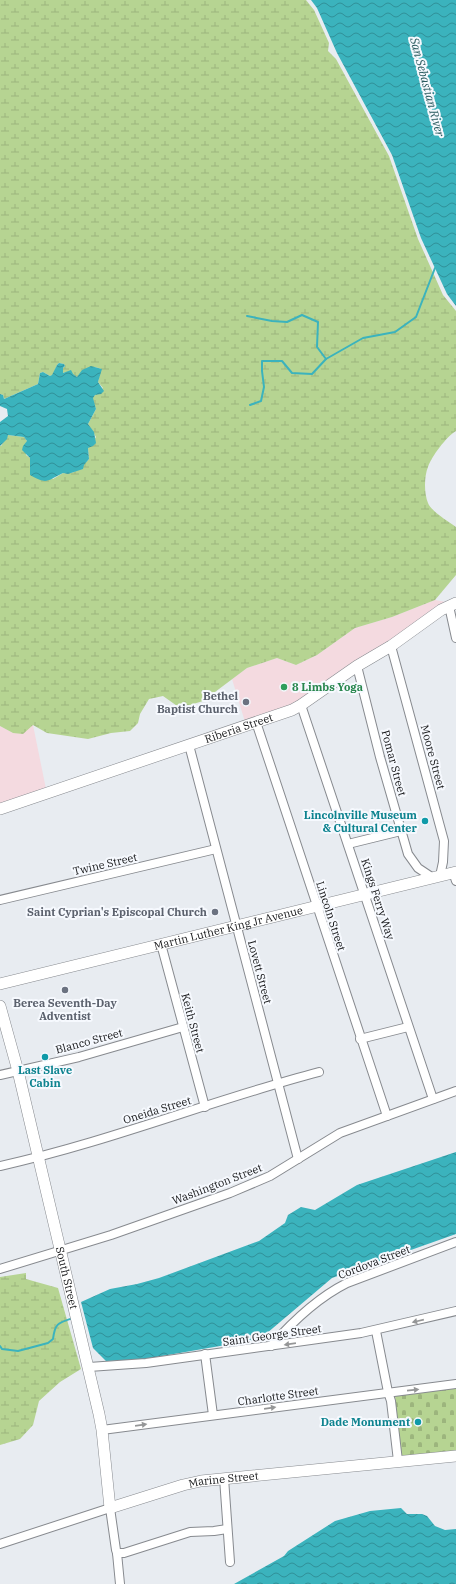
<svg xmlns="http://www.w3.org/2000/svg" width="456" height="1584" font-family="'IBM Plex Serif',serif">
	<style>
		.commercial { fill: #f4dae0 }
		.wetland { fill: url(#wetland-marsh) }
		.cemetery { fill: url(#cemetery-stones) }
		.water { fill: url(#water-waves) }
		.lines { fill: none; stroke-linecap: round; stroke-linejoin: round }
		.stream { stroke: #3bb3bd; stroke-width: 2 }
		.street-casing { stroke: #878a8f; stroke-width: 10 }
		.secondary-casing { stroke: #878a8f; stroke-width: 12 }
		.street { stroke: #fff; stroke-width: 8 }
		.secondary { stroke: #fff; stroke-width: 11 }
		.oneway { fill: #959697 }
		.leisure-dot { fill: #2e9e5b; stroke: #f6f9fe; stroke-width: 1.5 }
		.worship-dot { fill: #6b7280; stroke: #f6f9fe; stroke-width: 1.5 }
		.culture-dot { fill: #0f9aa8; stroke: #f6f9fe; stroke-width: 1.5 }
		.labels { text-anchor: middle; stroke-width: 4; stroke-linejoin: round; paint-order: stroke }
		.leisure-label { font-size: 11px; font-weight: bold; fill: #27864d; stroke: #f6f9fe; text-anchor: start }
		.worship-label { font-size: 11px; font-weight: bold; fill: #5b616d; stroke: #f6f9fe; text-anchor: end }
		.street-label { font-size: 11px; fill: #141517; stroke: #f6f9fe }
		.culture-label { font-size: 11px; font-weight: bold; fill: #0d838f; stroke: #f6f9fe; text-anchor: end }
		.water-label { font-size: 12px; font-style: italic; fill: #2a5b5f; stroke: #f6f9fe }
	</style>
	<defs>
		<pattern id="wetland-marsh" width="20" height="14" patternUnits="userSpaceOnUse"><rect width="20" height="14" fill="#b6d492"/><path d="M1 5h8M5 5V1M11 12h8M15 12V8" fill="none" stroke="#9cb57d"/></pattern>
		<pattern id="cemetery-stones" width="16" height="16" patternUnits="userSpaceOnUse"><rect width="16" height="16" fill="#b6d492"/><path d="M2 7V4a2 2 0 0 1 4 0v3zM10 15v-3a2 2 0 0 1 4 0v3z" fill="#9cb57d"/></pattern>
		<pattern id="water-waves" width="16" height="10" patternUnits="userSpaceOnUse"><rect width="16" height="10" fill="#3bb3bd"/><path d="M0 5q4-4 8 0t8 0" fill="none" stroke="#309099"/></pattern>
	</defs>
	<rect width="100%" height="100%" fill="#e8ecf1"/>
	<g class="commercial">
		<path d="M435,600L446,602L299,702L245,722L232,679L247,668L277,658L296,665L317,655L355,628L392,617Z"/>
		<path d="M33,725L46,789L0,805V726L13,733Z"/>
	</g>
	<g class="wetland">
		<path d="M0,0H306L314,10L329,43L328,51L336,59L389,156L418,239L443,295L456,311V431C446,437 432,456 428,467C424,476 424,494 428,503C431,511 449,522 456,527V575L435,600L392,617L355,628L317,655L296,665L277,658L247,668L203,701L180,708L163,696L149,699L140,714L138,723L130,731L111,733L88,739L47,733L33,725L23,734L13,733L0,726V446H1L8,435L24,437L27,441L26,455L30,458V466L53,479L63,473C76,475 81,467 89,459L88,448L96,437L88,424L96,409L93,401V397L103,388L98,382L101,369C89,364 86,369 77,377L67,372L63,373V368L65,366L64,364L59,363L57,365L53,375L50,376L43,372L40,373L38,384L4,399L3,395L0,394Z"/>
		<path d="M26,1273V1279L58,1288L81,1369L60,1382L39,1401L33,1425L20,1439L0,1445V1277Z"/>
	</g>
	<path class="cemetery" d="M456,1388V1452L401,1457L395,1396Z"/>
	<g class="water">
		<path d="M311,0H456V306L447,294L421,238L392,155L337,53L317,8Z"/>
		<path d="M59,363L64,364L65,366L63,368V373L71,370L73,374L77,377L82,370L91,366L102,369L98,382L104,391L101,394L95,395L93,398L96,409L88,424L94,432L96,443L93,446L88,448L89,459L84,465L83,469L68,474L63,473C46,481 48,485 30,475V458L22,450L23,446L27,441L24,437L8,435L7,439L0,446V422L8,416L7,409L0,406V394L3,395L4,399L38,384L40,373L43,372L50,376L52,375L57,365Z"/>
		<path d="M456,1152V1234L332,1278L260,1339L139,1360L106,1361L93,1348L81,1302L110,1289L137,1284L159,1278L259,1241L285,1223L288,1215L301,1207L315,1210L357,1185Z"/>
		<path d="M401,1508L407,1514H422L427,1516L435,1526L445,1530L456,1529V1584H234L284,1556L288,1551L335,1521L370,1511Z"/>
	</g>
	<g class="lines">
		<g class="stream">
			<path d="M247,316L272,321L287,322L302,315L318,322L317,347L326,359L363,338L395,332L416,317L435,268"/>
			<path d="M250,405L261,401L264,387L262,371V361H282L292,373L312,374L326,359"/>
			<path d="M0,1346L2,1349L18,1351L48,1343L53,1339C55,1323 58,1323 73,1318"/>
		</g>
		<g class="street-casing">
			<g id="street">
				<path d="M449,606L456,638"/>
				<path d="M391,646L444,841L443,862L440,876"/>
				<path d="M357,666L380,757L408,854L418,868L433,878"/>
				<path d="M301,705L433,1099"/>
				<path d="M256,722L387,1116"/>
				<path d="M189,745L298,1159"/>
				<path d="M348,844L401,831"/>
				<path d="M453,872L456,881"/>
				<path d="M0,900L216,849"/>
				<path d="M161,944L205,1107"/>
				<path d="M360,1039L408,1027"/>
				<path d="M0,1075L79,1057L183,1027"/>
				<path d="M0,1166C109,1142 212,1100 319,1072"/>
				<path d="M0,1269L111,1235L230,1193L270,1176L340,1133L456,1091"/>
				<path d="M376,1331L388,1392L391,1401L398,1461"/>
				<path d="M271,1346C293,1321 317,1298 347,1283L456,1242"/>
				<path d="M205,1354L213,1415"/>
				<path d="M89,1367L146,1363L361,1333L456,1311"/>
				<path d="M102,1430L456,1384"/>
				<path d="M224,1478L230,1562"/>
				<path d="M0,1544L110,1508L116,1550L117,1553L120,1584"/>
				<path d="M117,1553H124L190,1532L214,1531L227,1529"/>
			</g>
		</g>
		<g class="secondary-casing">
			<g id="secondary">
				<path id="s1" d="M0,809L292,710L301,705L357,666L391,646L441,610L456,603"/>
				<path id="s2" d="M0,984L456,872"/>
				<path id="s3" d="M0,1006L18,1071L99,1414L102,1430L110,1508L183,1485L201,1481L456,1456"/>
			</g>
		</g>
		<use href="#street" class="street"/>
		<use href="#secondary" class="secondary"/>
	</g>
	<defs><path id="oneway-solid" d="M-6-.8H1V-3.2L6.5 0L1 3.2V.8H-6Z"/></defs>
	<g class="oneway">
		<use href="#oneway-solid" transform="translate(418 1321) rotate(167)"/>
		<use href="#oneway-solid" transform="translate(290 1344) rotate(172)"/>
		<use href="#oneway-solid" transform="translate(413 1390) rotate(-6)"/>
		<use href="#oneway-solid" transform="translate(270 1408) rotate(-8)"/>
		<use href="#oneway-solid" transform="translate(141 1425) rotate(-8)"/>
	</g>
	<circle class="leisure-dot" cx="284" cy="687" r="4"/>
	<g class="worship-dot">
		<circle cx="246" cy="702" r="4"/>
		<circle cx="215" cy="912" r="4"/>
		<circle cx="65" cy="990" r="4"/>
	</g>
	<g class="culture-dot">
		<circle cx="425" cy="821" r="4"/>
		<circle cx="45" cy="1057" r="4"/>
		<circle cx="418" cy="1422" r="4"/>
	</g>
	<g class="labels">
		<g class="leisure-label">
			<text x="292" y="691">8 Limbs Yoga</text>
		</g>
		<g class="worship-label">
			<text x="238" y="700">Bethel<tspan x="238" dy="13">Baptist Church</tspan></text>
			<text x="207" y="916">Saint Cyprian's Episcopal Church</text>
			<text x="65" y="1007" text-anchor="middle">Berea Seventh-Day<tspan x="65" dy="13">Adventist</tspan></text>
		</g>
		<g class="street-label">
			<text dy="4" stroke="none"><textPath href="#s1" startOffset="252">Riberia Street</textPath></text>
			<text transform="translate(433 757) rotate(75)" y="4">Moore Street</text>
			<text transform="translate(394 763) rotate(75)" y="4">Pomar Street</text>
			<text transform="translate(105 864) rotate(-13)" y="4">Twine Street</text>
			<text transform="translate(378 899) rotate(72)" y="4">Kings Ferry Way</text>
			<text transform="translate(331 916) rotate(72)" y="4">Lincoln Street</text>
			<text dy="4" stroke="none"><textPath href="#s2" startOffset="235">Martin Luther King Jr Avenue</textPath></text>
			<text transform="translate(260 972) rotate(75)" y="4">Lovett Street</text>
			<text transform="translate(193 1023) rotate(75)" y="4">Keith Street</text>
			<text transform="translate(89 1041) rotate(-15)" y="4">Blanco Street</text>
			<text transform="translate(157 1110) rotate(-17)" y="4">Oneida Street</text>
			<text transform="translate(217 1184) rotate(-21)" y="4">Washington Street</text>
			<text transform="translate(374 1262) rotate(-21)" y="4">Cordova Street</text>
			<text dy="4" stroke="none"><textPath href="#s3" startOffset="280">South Street</textPath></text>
			<text transform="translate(272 1335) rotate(-8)" y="4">Saint George Street</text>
			<text transform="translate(278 1396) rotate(-8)" y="4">Charlotte Street</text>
			<text dy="4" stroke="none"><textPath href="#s3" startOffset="632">Marine Street</textPath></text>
		</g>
		<g class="culture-label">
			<text x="417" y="819">Lincolnville Museum<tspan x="417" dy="13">&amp; Cultural Center</tspan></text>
			<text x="45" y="1074" text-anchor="middle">Last Slave<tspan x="45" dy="13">Cabin</tspan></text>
			<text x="410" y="1426">Dade Monument</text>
		</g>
		<g class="water-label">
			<text transform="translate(427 87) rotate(75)" y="4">San Sebastian River</text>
		</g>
	</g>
</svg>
